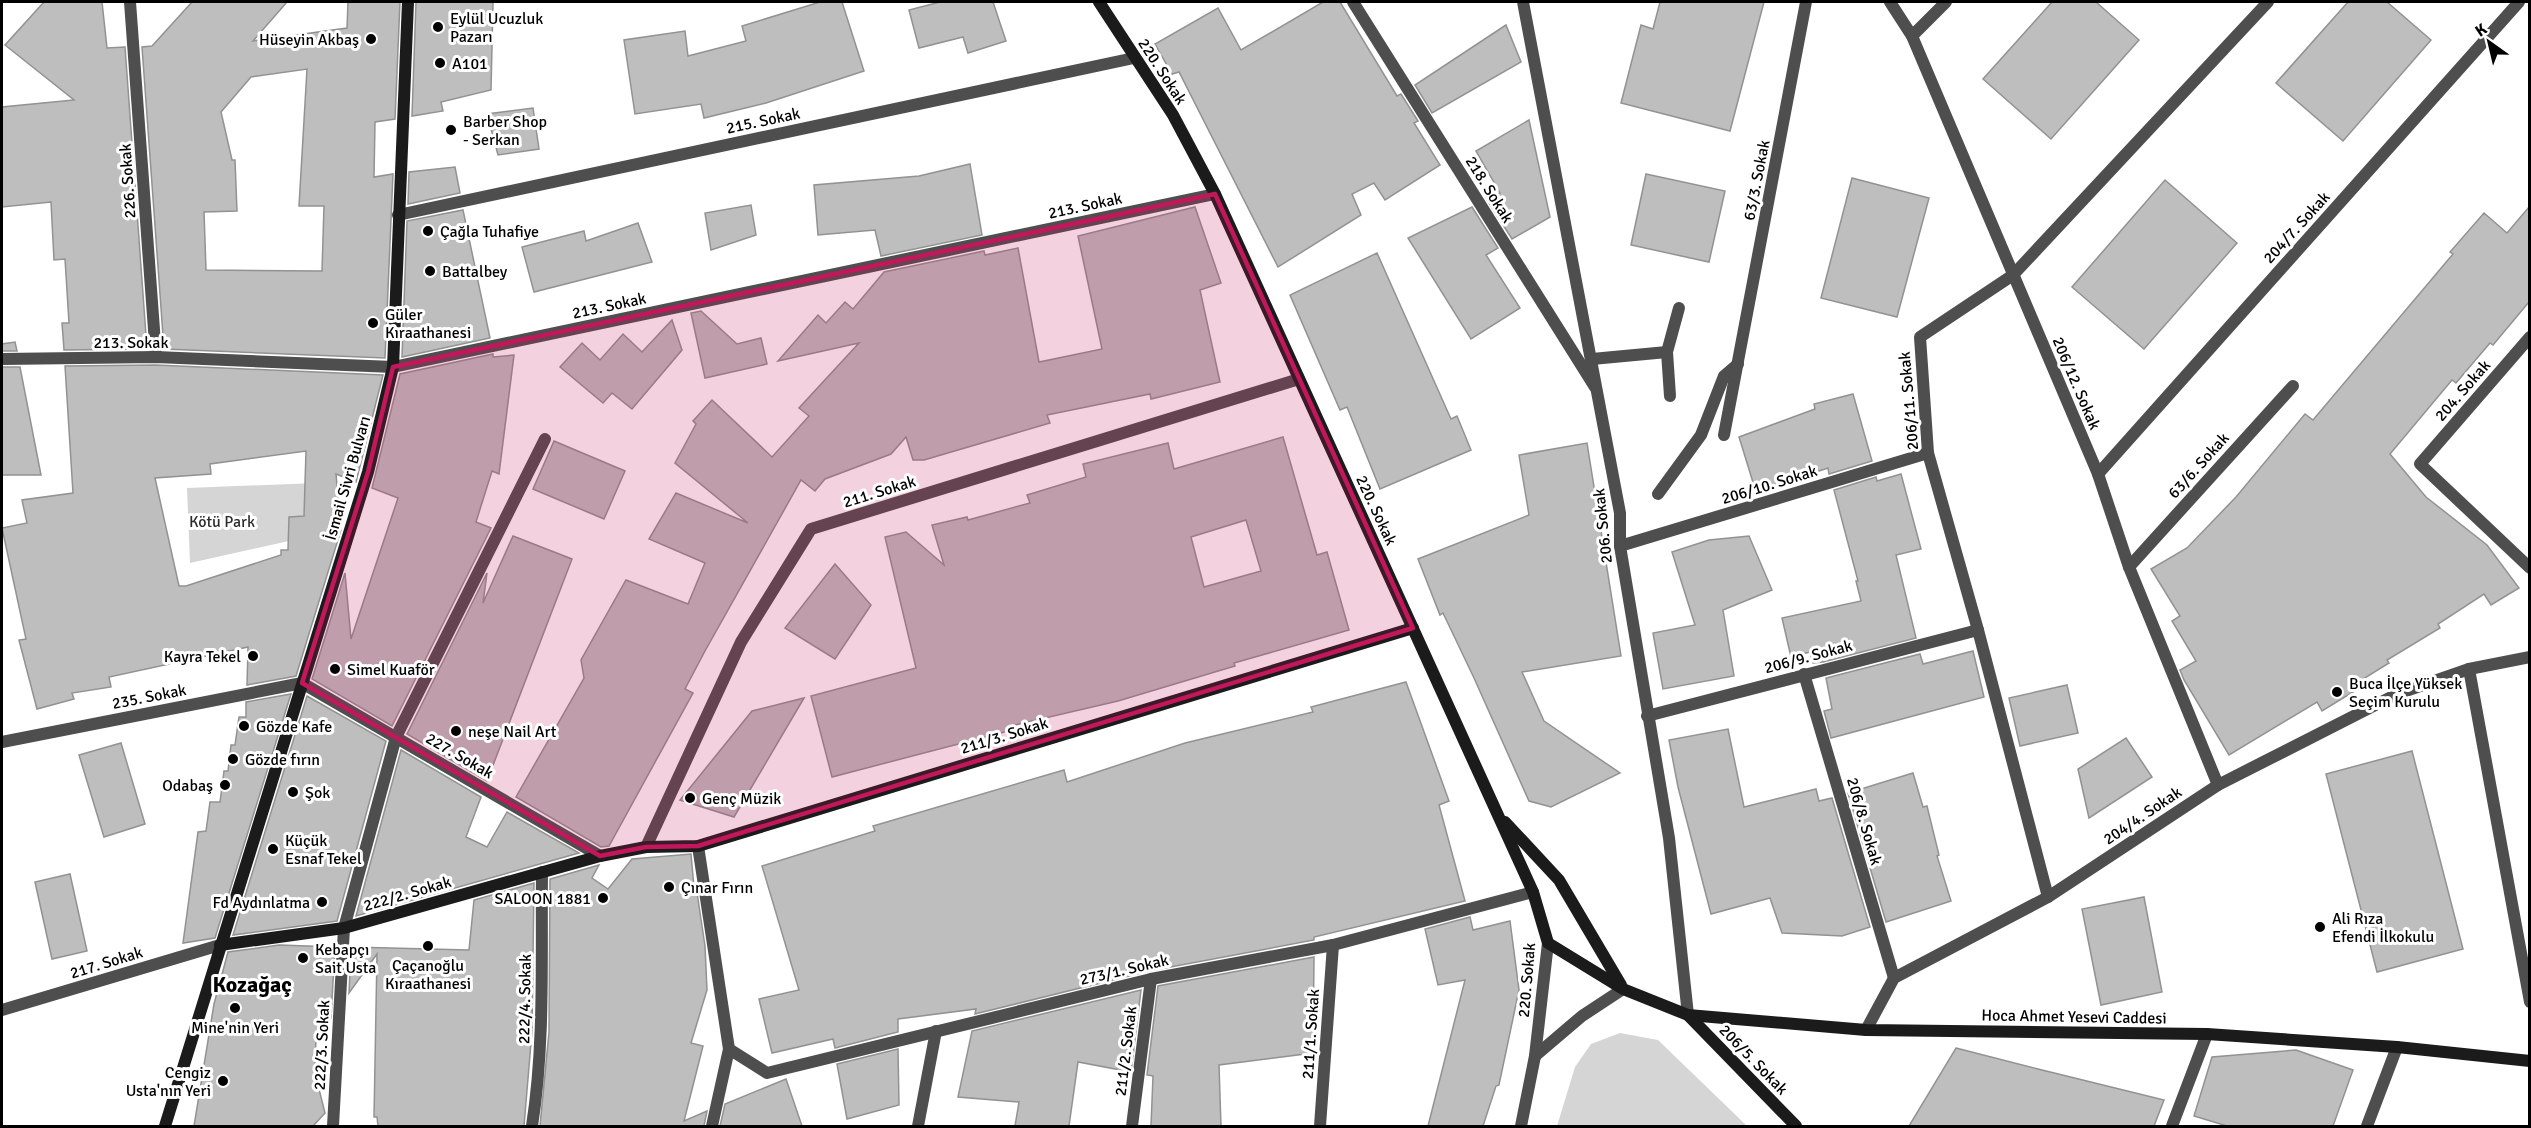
<svg xmlns="http://www.w3.org/2000/svg" width="2531" height="1128" font-family="Signika,sans-serif">
	<style>
		.green { fill: #d5d5d5 }
		.building { fill: #bebebe; stroke: #929292; stroke-width: 1.5; fill-rule: evenodd }
		.lines { fill: none; stroke-linecap: round; stroke-linejoin: round }
		.lane { stroke: #4e4e4e; stroke-width: 12 }
		.street { stroke: #4e4e4e; stroke-width: 12 }
		.secondary { stroke: #1b1b1b; stroke-width: 12 }
		.marked { fill: #c2185b; fill-opacity: 0.2; stroke: #c2185b; stroke-width: 4.5; stroke-linejoin: round }
		.poi-dot { fill: #000; stroke: #fff; stroke-width: 2 }
		.labels { text-anchor: middle; stroke-width: 6; stroke-linejoin: round; paint-order: stroke }
		.poi-label { font-size: 16px; fill: #000; stroke: #fff; text-anchor: start }
		.street-label { font-size: 16px; fill: #000; stroke: #fff }
		.park-label { font-size: 16px; fill: #2c2c2c; stroke: #fff }
		.district-label { font-size: 22px; font-weight: bold; fill: #000; stroke: #fff }
	</style>
	<rect width="100%" height="100%" fill="#fff"/>
	<g class="green">
		<path d="M342,482L340,512L289,517V541L190,563L187,488Z"/>
		<path d="M1620,1033L1658,1040L1747,1126H1557L1575,1067L1591,1044Z"/>
	</g>
	<g class="building">
		<path d="M44,2H102L107,48L125,47L147,349L64,350L62,323H69L65,259L54,260L51,202L2,207V107L74,100L5,45Z"/>
		<path d="M192,2H287L253,41L347,28L348,2H400L395,119L375,122L374,177L393,174L385,358L164,349L142,47L152,46ZM307,69L299,206H324L322,271L206,270L204,212L237,211L235,160H232L221,112L251,77Z"/>
		<path d="M416,2H493L491,90L441,102L443,111L412,116Z"/>
		<path d="M820,2H842L864,71L766,103L704,118L701,104L635,114L624,40L685,31L688,56L746,41L742,26Z"/>
		<path d="M940,2H993L1006,41L968,53L963,37L919,48L909,10Z"/>
		<path d="M1323,2H1340L1397,96L1401,94L1418,121L1414,123L1440,165L1385,200L1374,183L1352,194L1361,215L1278,267L1179,72L1172,74L1155,44L1218,8L1241,50Z"/>
		<path d="M1660,2H1764L1730,131L1621,103L1641,25L1653,29Z"/>
		<path d="M2052,2H2096L2139,40L2051,139L1983,79Z"/>
		<path d="M2348,2H2387L2431,40L2343,141L2276,83Z"/>
		<path d="M1506,25L1521,62L1432,113L1415,85Z"/>
		<path d="M533,108L539,149L498,155L487,114Z"/>
		<path d="M1529,120L1550,217L1512,239L1487,200L1500,193L1476,151Z"/>
		<path d="M970,164L982,235L881,256L875,230L818,235L814,185L919,176Z"/>
		<path d="M455,167L460,193L408,204L409,172Z"/>
		<path d="M1646,174L1725,191L1709,262L1631,245Z"/>
		<path d="M1852,178L1929,198L1897,317L1821,298Z"/>
		<path d="M2165,180L2237,243L2144,349L2072,287Z"/>
		<path d="M751,205L756,235L711,250L705,213Z"/>
		<path d="M1195,207L1221,283L1200,290L1220,382L1151,399L1150,394L1047,415L1050,423L924,460H913L906,437L891,454L825,479L815,491L801,480L705,651L685,689L693,693L609,846L601,847L516,797L584,678L581,660L626,580L688,604L705,563L649,539L676,493L748,523L675,463L696,424L693,421L712,400L772,457L809,416L799,408L859,343L778,361L818,315L826,323L845,302L853,309L884,272L984,251L985,255L1018,248L1039,362L1102,349L1078,236Z"/>
		<path d="M1472,207L1498,248L1486,255L1520,308L1471,339L1408,238Z"/>
		<path d="M2529,207V302L2493,345L2490,343L2456,383L2452,380L2390,454L2426,497L2487,545L2519,588L2491,605L2484,594L2438,624L2440,628L2387,660L2389,663L2355,684L2358,689L2322,711L2317,702L2229,755L2184,680L2180,670L2196,661L2172,621L2180,616L2151,569L2187,548L2236,497L2305,414L2313,420L2453,254L2450,252L2484,213L2507,233Z"/>
		<path d="M463,210L490,338L402,357L407,221Z"/>
		<path d="M638,223L652,262L534,292L522,247L584,231L586,241Z"/>
		<path d="M1377,253L1451,419L1457,416L1471,450L1380,489L1347,407L1340,410L1290,295Z"/>
		<path d="M701,311L737,344L761,338L767,364L705,378L691,313Z"/>
		<path d="M672,320L682,350L632,409L612,393L603,403L560,367L582,343L600,360L623,334L642,352Z"/>
		<path d="M15,342L17,351H2V344Z"/>
		<path d="M493,354V357L514,355L499,474L492,471L476,522L491,528L392,726L312,679L345,573L351,639L398,498L372,488L400,374Z"/>
		<path d="M156,365L383,375L356,482L336,474L341,530L296,676L247,685L248,647L109,677L111,687L72,693L74,699L37,709L19,640L26,639L2,528L27,523L22,500L73,493L65,366ZM306,451L304,516L289,517L288,550H281V555L186,586H179L155,478L211,474L210,464Z"/>
		<path d="M2,367H20L41,475H2Z"/>
		<path d="M1853,394L1872,461L1829,474L1828,468L1756,492L1739,437L1815,409L1814,404Z"/>
		<path d="M1283,437L1317,555L1327,552L1349,630L1234,663L1235,666L1118,701L1015,725L1016,729L832,777L811,696L916,668L885,537L906,532L944,565L932,525L967,517L968,520L1030,503L1027,495L1086,477L1083,464L1168,443L1174,469ZM1246,520L1261,571L1204,587L1191,537Z"/>
		<path d="M554,441L625,471L604,519L533,489Z"/>
		<path d="M1587,443L1621,656L1522,672L1544,721L1620,773L1551,807L1529,801L1474,678L1443,613L1440,615L1418,559L1529,515L1519,455Z"/>
		<path d="M1901,474L1921,549L1896,555L1916,638L1823,662L1813,663L1810,652L1791,657L1782,618L1861,601L1856,581H1858L1834,490L1876,477L1877,481Z"/>
		<path d="M513,536L572,559L487,781L407,734L487,573L483,603Z"/>
		<path d="M1749,536L1772,590L1723,610L1734,676L1663,689L1653,633L1695,625L1672,552L1709,540Z"/>
		<path d="M835,564L871,605L835,659L785,628Z"/>
		<path d="M1973,651L1984,697L1831,738L1824,711L1832,709L1826,678L1920,654L1923,664Z"/>
		<path d="M1406,682L1449,801L1439,805L1465,901L1314,937V940L1149,971L975,1014L976,1009L898,1019V1032L835,1048L833,1039L772,1053L759,999L799,990L762,866L875,831L873,826L1064,770L1067,782L1185,743L1313,712L1311,707Z"/>
		<path d="M2067,685L2078,733L2020,746L2009,698Z"/>
		<path d="M291,694L215,938L183,943L198,832L206,831L210,802H220L224,771H228L231,745H235L239,717H246V702Z"/>
		<path d="M307,696L386,741L337,921L233,935Z"/>
		<path d="M804,698L734,817L680,800L752,711Z"/>
		<path d="M1728,729L1744,807L1816,789L1819,801L1832,798L1870,927L1842,936L1782,933L1770,898L1711,914L1678,787L1669,740Z"/>
		<path d="M2126,738L2152,777L2089,818L2078,769Z"/>
		<path d="M121,743L145,824L104,837L79,755Z"/>
		<path d="M401,750L481,797L466,837L487,847L507,812L579,853L356,916Z"/>
		<path d="M2412,751L2463,949L2377,972L2326,774Z"/>
		<path d="M1913,773L1923,807L1927,806L1939,855L1937,856L1951,901L1886,922L1848,793Z"/>
		<path d="M691,854L694,887L696,886L705,946L707,990L691,1043L703,1046L684,1121L707,1111L704,1126H540L549,1032L550,879L599,865L592,878L608,889L632,859Z"/>
		<path d="M70,874L87,951L52,959L35,882Z"/>
		<path d="M534,883L532,1031L524,1126H378L377,1117H374L377,954L349,993L351,947L469,950L474,900Z"/>
		<path d="M2144,897L2162,992L2101,1005L2082,909Z"/>
		<path d="M1470,917L1473,930L1510,921L1519,990L1499,1085L1496,1086L1483,1126H1428L1465,980L1438,985L1425,929Z"/>
		<path d="M279,945L335,947L331,1018L316,1038L315,1073L325,1113L313,1126H194L214,1004L228,952Z"/>
		<path d="M1314,957L1313,1053L1219,1065L1221,1126H1151L1153,1076L1147,1075L1158,986Z"/>
		<path d="M1141,990L1131,1072L1078,1062L1069,1126H1015L1019,1102L958,1097L972,1031Z"/>
		<path d="M1956,1048L2038,1069L2164,1100L2154,1126H1909Z"/>
		<path d="M898,1049L899,1105L847,1119L837,1064Z"/>
		<path d="M2296,1050L2353,1070L2333,1126H2227L2194,1116L2212,1057Z"/>
		<path d="M786,1079L802,1126H720L725,1104Z"/>
	</g>
	<g class="lines">
		<g class="lane">
			<path d="M1592,359L1667,352"/>
			<path d="M1670,396L1667,352L1679,308"/>
			<path d="M1658,494L1701,435L1724,376L1738,364"/>
		</g>
		<g class="street">
			<path d="M130,2L156,357"/>
			<path d="M1353,2L1595,387"/>
			<path d="M1523,2L1620,513V546L1669,838L1688,1015"/>
			<path d="M1890,2L1912,36L2098,474L2129,567L2218,785"/>
			<path d="M1912,36L1946,2"/>
			<path d="M398,215L1134,58"/>
			<path d="M2530,337L2420,464L2530,568"/>
			<path d="M2,359L156,357L393,367L1215,194"/>
			<path d="M1724,435L1806,2"/>
			<path d="M2098,474L2519,2"/>
			<path d="M1620,546L1928,453"/>
			<path d="M2129,567L2293,386"/>
			<path d="M2469,669L2530,1002"/>
			<path d="M1804,674L1894,978"/>
			<path d="M1647,716L1978,630"/>
			<path d="M2,742L302,683L600,856"/>
			<path d="M698,846L729,1049L767,1073L1151,979L1333,945L1533,892"/>
			<path d="M646,847L741,642L811,529L1299,379"/>
			<path d="M2048,897L1978,630L1928,453L1920,337L2013,275L2268,2"/>
			<path d="M2,1010L220,945"/>
			<path d="M1866,1030L1894,978L2048,897L2218,785L2397,694L2469,669L2530,657"/>
			<path d="M1535,1056L1582,1016L1623,989"/>
			<path d="M333,1126L344,928L396,737L545,439"/>
			<path d="M532,1126C545,1043 541,957 542,872"/>
			<path d="M712,1126L729,1049"/>
			<path d="M918,1126L936,1031"/>
			<path d="M1132,1126L1151,979"/>
			<path d="M1320,1126L1333,945"/>
			<path d="M1521,1126L1535,1056L1548,943"/>
			<path d="M2172,1126L2207,1034"/>
			<path d="M2367,1126L2397,1047"/>
		</g>
		<g class="secondary">
			<path d="M1099,2L1173,115L1215,194L1533,892L1548,943L1623,989L1688,1015L1866,1030L2207,1034L2397,1047L2530,1061"/>
			<path d="M1505,822L1559,880L1621,985"/>
			<path d="M220,945L344,928L600,856L646,847L698,846L1413,628"/>
			<path d="M1688,1015L1796,1126"/>
			<path d="M165,1126L368,472L393,367L408,2"/>
		</g>
	</g>
	<path class="marked" d="M1215,194L1413,628L698,846L646,847L600,856L302,683L368,472L393,367Z"/>
	<g class="poi-dot">
		<circle cx="438" cy="27" r="6"/>
		<circle cx="371" cy="39" r="6"/>
		<circle cx="440" cy="63" r="6"/>
		<circle cx="451" cy="130" r="6"/>
		<circle cx="428" cy="231" r="6"/>
		<circle cx="430" cy="271" r="6"/>
		<circle cx="373" cy="323" r="6"/>
		<circle cx="253" cy="656" r="6"/>
		<circle cx="335" cy="669" r="6"/>
		<circle cx="2337" cy="692" r="6"/>
		<circle cx="244" cy="726" r="6"/>
		<circle cx="456" cy="731" r="6"/>
		<circle cx="233" cy="759" r="6"/>
		<circle cx="225" cy="785" r="6"/>
		<circle cx="293" cy="792" r="6"/>
		<circle cx="690" cy="798" r="6"/>
		<circle cx="273" cy="849" r="6"/>
		<circle cx="669" cy="887" r="6"/>
		<circle cx="603" cy="898" r="6"/>
		<circle cx="322" cy="902" r="6"/>
		<circle cx="2320" cy="927" r="6"/>
		<circle cx="428" cy="946" r="6"/>
		<circle cx="303" cy="958" r="6"/>
		<circle cx="235" cy="1008" r="6"/>
		<circle cx="223" cy="1081" r="6"/>
	</g>
	<g class="labels">
		<g class="poi-label">
			<text x="450" y="24">Eylül Ucuzluk<tspan x="450" dy="18">Pazarı</tspan></text>
			<text x="359" y="45" text-anchor="end">Hüseyin Akbaş</text>
			<text x="452" y="69">A101</text>
			<text x="463" y="127">Barber Shop<tspan x="463" dy="18">- Serkan</tspan></text>
			<text x="440" y="237">Çağla Tuhafiye</text>
			<text x="442" y="277">Battalbey</text>
			<text x="385" y="320">Güler<tspan x="385" dy="18">Kıraathanesi</tspan></text>
			<text x="241" y="662" text-anchor="end">Kayra Tekel</text>
			<text x="347" y="675">Simel Kuaför</text>
			<text x="2349" y="689">Buca İlçe Yüksek<tspan x="2349" dy="18">Seçim Kurulu</tspan></text>
			<text x="256" y="732">Gözde Kafe</text>
			<text x="468" y="737">neşe Nail Art</text>
			<text x="245" y="765">Gözde fırın</text>
			<text x="213" y="791" text-anchor="end">Odabaş</text>
			<text x="305" y="798">Şok</text>
			<text x="702" y="804">Genç Müzik</text>
			<text x="285" y="846">Küçük<tspan x="285" dy="18">Esnaf Tekel</tspan></text>
			<text x="681" y="893">Çınar Fırın</text>
			<text x="591" y="904" text-anchor="end">SALOON 1881</text>
			<text x="310" y="908" text-anchor="end">Fd Aydınlatma</text>
			<text x="2332" y="924">Ali Rıza<tspan x="2332" dy="18">Efendi İlkokulu</tspan></text>
			<text x="315" y="955">Kebapçı<tspan x="315" dy="18">Sait Usta</tspan></text>
			<text x="428" y="971" text-anchor="middle">Çaçanoğlu<tspan x="428" dy="18">Kıraathanesi</tspan></text>
			<text x="235" y="1033" text-anchor="middle">Mine'nin Yeri</text>
			<text x="211" y="1078" text-anchor="end">Cengiz<tspan x="211" dy="18">Usta'nın Yeri</tspan></text>
		</g>
		<g class="street-label">
			<text transform="translate(1163 71) rotate(57)" y="6">220. Sokak</text>
			<text transform="translate(763 120) rotate(-12)" y="6">215. Sokak</text>
			<text transform="translate(1756 180) rotate(-79)" y="6">63/3. Sokak</text>
			<text transform="translate(127 181) rotate(-94)" y="6">226. Sokak</text>
			<text transform="translate(1490 189) rotate(58)" y="6">218. Sokak</text>
			<text transform="translate(1085 205) rotate(-12)" y="6">213. Sokak</text>
			<text transform="translate(2296 227) rotate(-48)" y="6">204/7. Sokak</text>
			<text transform="translate(609 305) rotate(-12)" y="6">213. Sokak</text>
			<text x="131" y="348">213. Sokak</text>
			<text transform="translate(2077 383) rotate(67)" y="6">206/12. Sokak</text>
			<text transform="translate(2462 390) rotate(-49)" y="6">204. Sokak</text>
			<text transform="translate(1908 401) rotate(-95)" y="6">206/11. Sokak</text>
			<text transform="translate(2198 465) rotate(-48)" y="6">63/6. Sokak</text>
			<text transform="translate(347 478) rotate(-74)" y="6">İsmail Sivri Bulvarı</text>
			<text transform="translate(1769 484) rotate(-17)" y="6">206/10. Sokak</text>
			<text transform="translate(879 491) rotate(-17)" y="6">211. Sokak</text>
			<text transform="translate(1377 510) rotate(65)" y="6">220. Sokak</text>
			<text transform="translate(1602 526) rotate(-96)" y="6">206. Sokak</text>
			<text transform="translate(1808 656) rotate(-15)" y="6">206/9. Sokak</text>
			<text transform="translate(149 696) rotate(-11)" y="6">235. Sokak</text>
			<text transform="translate(1004 735) rotate(-17)" y="6">211/3. Sokak</text>
			<text transform="translate(460 755) rotate(30)" y="6">227. Sokak</text>
			<text transform="translate(2142 815) rotate(-34)" y="6">204/4. Sokak</text>
			<text transform="translate(1865 821) rotate(74)" y="6">206/8. Sokak</text>
			<text transform="translate(407 893) rotate(-16)" y="6">222/2. Sokak</text>
			<text transform="translate(106 962) rotate(-17)" y="6">217. Sokak</text>
			<text transform="translate(1124 969) rotate(-13)" y="6">273/1. Sokak</text>
			<text transform="translate(1526 980) rotate(-85)" y="6">220. Sokak</text>
			<text transform="translate(524 999) rotate(-89)" y="6">222/4. Sokak</text>
			<text transform="translate(2074 1016) rotate(1)" y="6">Hoca Ahmet Yesevi Caddesi</text>
			<text transform="translate(1310 1034) rotate(-86)" y="6">211/1. Sokak</text>
			<text transform="translate(321 1045) rotate(-87)" y="6">222/3. Sokak</text>
			<text transform="translate(1125 1051) rotate(-83)" y="6">211/2. Sokak</text>
			<text transform="translate(1754 1059) rotate(46)" y="6">206/5. Sokak</text>
		</g>
		<g class="park-label">
			<text x="222" y="527">Kötü Park</text>
		</g>
		<g class="district-label">
			<text x="252" y="992">Kozağaç</text>
		</g>
	</g>
	<rect width="2531" height="1128" fill="none" stroke="#000000" stroke-width="6"/>
	<g transform="translate(2489 42) rotate(326)" stroke="#ffffff" stroke-width="4.5" paint-order="stroke">
	<path d="M0-4.5L10 22L0 15L-10 22Z" fill="#000000"/>
	<text y="-9" font-size="16" font-weight="bold" text-anchor="middle" fill="#000000">K</text>
	</g>
</svg>
